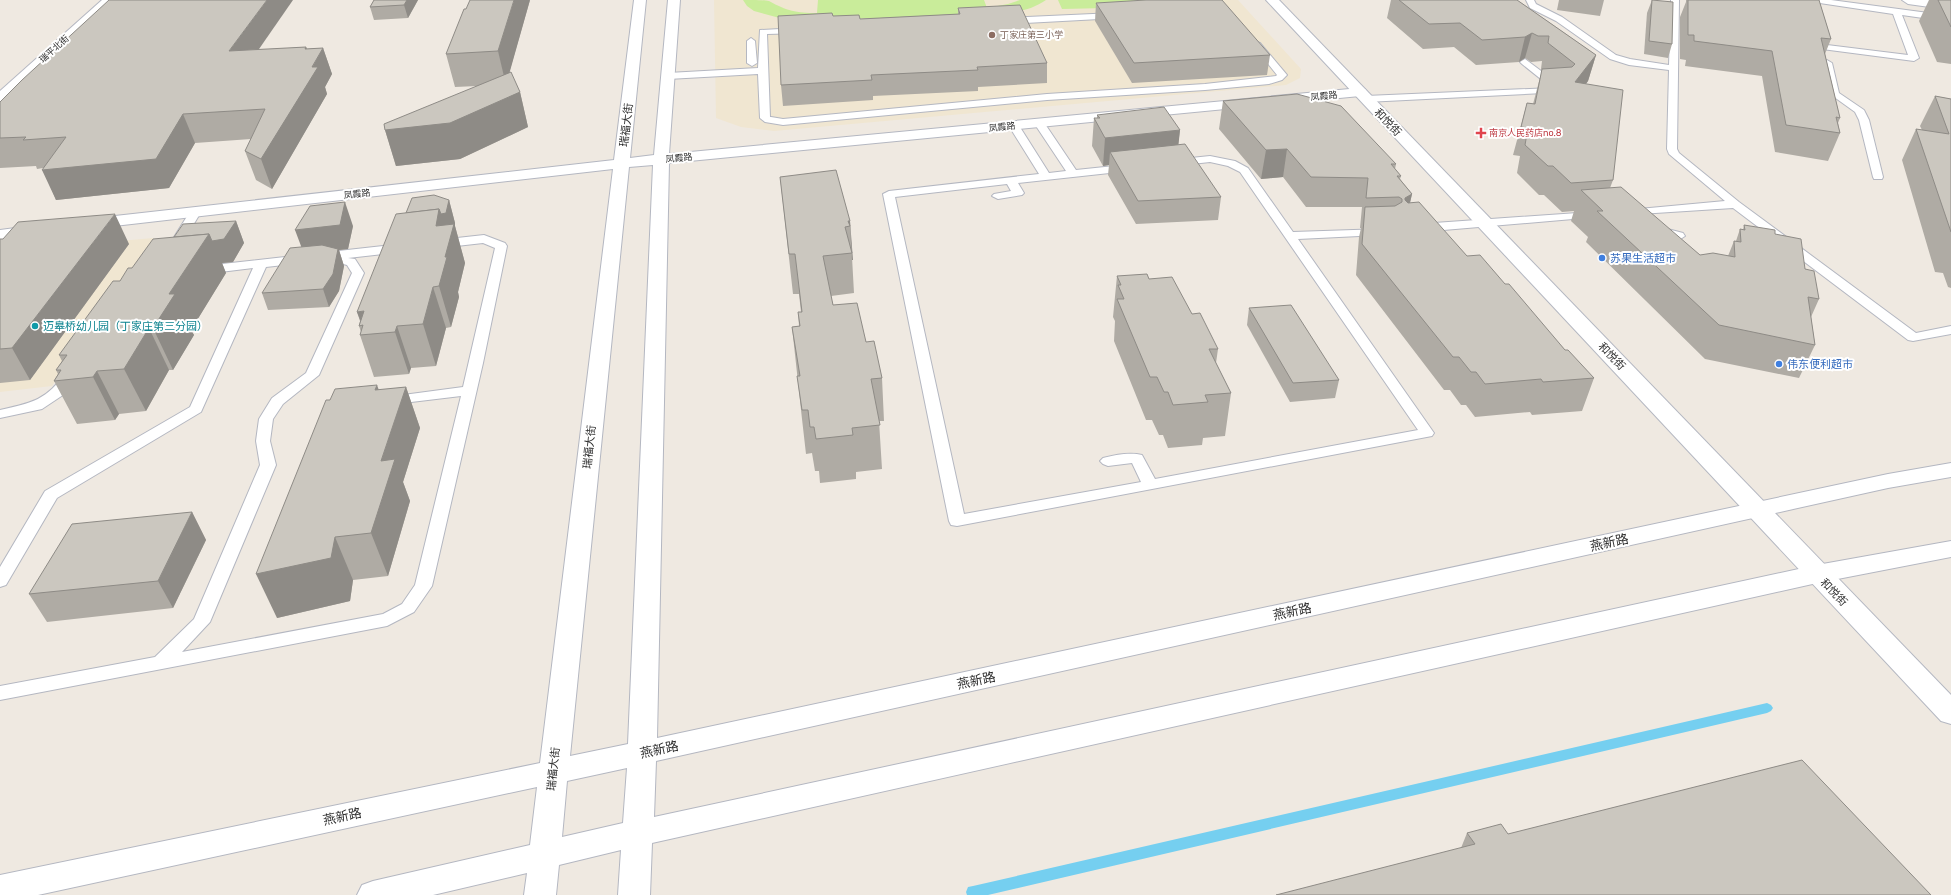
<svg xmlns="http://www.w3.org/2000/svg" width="1951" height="895" font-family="Rubik,'Noto Sans SC',sans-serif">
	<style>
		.education { fill: #f0e6d1 }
		.pitch { fill: #c9ec9a }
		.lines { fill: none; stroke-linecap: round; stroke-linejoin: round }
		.stream { fill: #75cff0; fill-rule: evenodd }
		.lane-casing { stroke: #b4b7c1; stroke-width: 2 }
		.street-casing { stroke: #b4b7c1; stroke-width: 2 }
		.secondary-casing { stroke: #b4b7c1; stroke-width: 2 }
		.lane { fill: #fff; fill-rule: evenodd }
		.street { fill: #fff; fill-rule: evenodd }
		.secondary { fill: #fff; fill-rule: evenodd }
		.wall { fill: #afaba4 }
		.shaded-wall { fill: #8e8b86 }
		.building { fill: #cbc7bf; stroke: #8e8b86 }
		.education-dot { fill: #8d6e63; stroke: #fff; stroke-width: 1.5 }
		.health-dot { fill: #e0444e; stroke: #fff; stroke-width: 1.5 }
		.shop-dot { fill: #3f7fe0; stroke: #fff; stroke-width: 1.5 }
		.culture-dot { fill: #0f9aa8; stroke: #fff; stroke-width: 1.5 }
		.labels { text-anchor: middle; stroke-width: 4; stroke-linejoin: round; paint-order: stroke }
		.far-education-label { font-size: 9px; fill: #785e54; stroke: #fff; text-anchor: start }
		.far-street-label { font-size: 9px; fill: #2e2e2e; stroke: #fff }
		.far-health-label { font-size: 9px; fill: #be3a42; stroke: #fff; text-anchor: start }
		.street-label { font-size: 11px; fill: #2e2e2e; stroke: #fff }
		.shop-label { font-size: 11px; fill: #366cbe; stroke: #fff; text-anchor: start }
		.culture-label { font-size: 11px; fill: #0d838f; stroke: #fff; text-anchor: start }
		.near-street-label { font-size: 13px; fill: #2e2e2e; stroke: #fff }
	</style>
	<rect width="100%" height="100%" fill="#efe9e1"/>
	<g class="education">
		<path d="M714,0H1238L1301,69L1300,78L1286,85L774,131L741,127L716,118Z"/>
		<path d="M154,238L52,386L0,392V251Z"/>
	</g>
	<g class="pitch">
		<path d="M743,0C750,0 763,0 769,1C787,11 796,13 817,13L818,0H984L987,8L1008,4L1020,0H1046C1029,12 1009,13 990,16L787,20L754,11L747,6Z"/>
		<path d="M1058,0H1148L1152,7L1062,9Z"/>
	</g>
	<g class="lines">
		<path class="stream" d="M1767,703L1771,705L1773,708L1771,711L1767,713L988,895H967L966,892L968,887L973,886Z"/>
		<g class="lane-casing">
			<g id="lane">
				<path d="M1526,0H1534L1536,4L1562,17L1616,55L1630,59L1669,65L1671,0H1679L1677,149L1679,153L1739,202L1916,333L1951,326V334L1913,341L1908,340L1733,208L1624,215L1622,213L1624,211L1628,210L1725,201L1669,154L1667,149L1669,70L1629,65L1610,59L1556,21L1530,8Z"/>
				<path d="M1809,0H1831L1951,16V22L1902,15L1919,58L1914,61L1822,49L1818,46L1819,44L1908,55L1893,14L1813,2Z"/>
				<path d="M1115,13L1119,16L1118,18L1007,24L1003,21L1007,18Z"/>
				<path d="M799,28L802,29V33L767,34L770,117H771L783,119L1047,94L1205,84L1276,76L1277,75L1253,45L1257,42L1260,43L1287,75L1282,80L1269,84L1205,90L1047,100L783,125L765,122L760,118L758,74L668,79L663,76L668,73L758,68L760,30Z"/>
				<path d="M751,38L755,41L757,63L752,66L747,63V41Z"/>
				<path d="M1525,59L1564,88L1566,90L1564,92L1366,102L1361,99L1366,96L1552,88L1522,64L1520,62Z"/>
				<path d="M1827,60L1832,63L1839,93L1864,110L1869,120L1883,177L1882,179H1874L1873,177L1859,120L1855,112L1830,94L1822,63Z"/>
				<path d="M1039,120L1043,121L1076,170L1210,156L1235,161L1248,168L1293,232L1384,229L1386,231L1380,235L1298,239L1434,433L1432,436L957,526L951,525L949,521L883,194L889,191L1039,174L1009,126L1014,123L1018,124L1049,173L1066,171L1034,123ZM1210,162L1228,166L1240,172L1418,430L1155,479L1142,455C1131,452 1114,455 1103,458L1100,461L1103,464L1108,466L1132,463L1141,482L964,514L895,197L1007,184L1011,191L994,194L992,196L998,199L1022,195L1024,193L1018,183Z"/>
				<path d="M195,209L201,212L183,242L181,245H173L171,242L191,210Z"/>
				<path d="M1592,212L1596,213L1598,215L1596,217L1420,232L1414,228L1420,224Z"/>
				<path d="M1656,226L1683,233L1685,236L1679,240L1652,232L1650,230Z"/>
				<path d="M484,235L505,243L507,246L483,363L432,586L414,612L387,626L0,700V686L155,657L194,619L260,465L256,441L259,419L272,398L306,373L352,273L347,265L328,260L266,267L201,412L57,498L6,585L0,587V567L45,491L190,407L253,268L204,274L200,273L198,270L204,266L401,244L407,248L401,252L348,258L355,259L364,273L319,375L283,404L273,419L270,441L276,465L210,622L182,652L383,614L402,604L415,585L461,396L403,403L398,402L396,399L398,396L403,395L463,387L495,248L483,243L439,248L433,244L439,240Z"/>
				<path d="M71,371L76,372L78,375L66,393L42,409L0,418V410C32,403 47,400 66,372Z"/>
			</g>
		</g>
		<g class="street-casing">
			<path id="street" d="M1266,0H1279L1951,695V724L1941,721Z"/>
		</g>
		<g class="secondary-casing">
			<g id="secondary">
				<path d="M102,0H115L5,102L0,103V91Z"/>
				<path d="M634,0H646L630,158L654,155L668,0H680L669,154L1360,88L1365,89L1367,92L1365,95L1360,96L669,163L657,738L1888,474L1951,463V477L1888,488L656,761L654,817L1817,565L1951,541V557L1817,583L652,843L650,895H618L621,850L559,865L556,895H524L527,873L433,895H357L362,885L373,881L530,845L537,787L38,895H0V875L540,763L613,169L88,229L82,228L79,224L82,220L88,219L614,160ZM653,165L628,744L570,756L629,167ZM627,768L623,823L562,837L567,781Z"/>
				<path d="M1902,0H1934L1951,2V10L1908,4Z"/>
				<path d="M38,225L44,226L47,230L44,234L0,240V230Z"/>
			</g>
		</g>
		<use href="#lane" class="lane"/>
		<use href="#street" class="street"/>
		<use href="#secondary" class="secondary"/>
	</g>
	<g class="wall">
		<path d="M374,0H418L408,18L374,20L370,7Z"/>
		<path d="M530,0L509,73L520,92L528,127L460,159L396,166L385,130L477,86L455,87L446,54Z"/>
		<path d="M1391,0H1517L1596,55L1588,81L1586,84L1613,180L1610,188L1700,255L1728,256L1734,241H1736L1740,229L1743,230L1744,225L1775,234L1805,269L1819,299L1811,317L1815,345L1799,378L1705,359L1586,242L1588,237L1571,221L1574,211L1562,212L1544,195H1539L1517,173L1520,156L1513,155L1527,103L1533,104L1542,70L1541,69L1542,61L1531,62L1525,58L1519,62L1476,65L1454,47L1423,49L1387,18Z"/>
		<path d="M1559,0H1604L1600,16L1557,10Z"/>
		<path d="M1652,0L1672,44L1668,58L1644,54L1647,13Z"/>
		<path d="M1686,0H1819L1831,39L1825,54L1840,118L1838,123L1840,133L1828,161L1775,152L1762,76L1685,66L1686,60L1680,59V17L1686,2Z"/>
		<path d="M1929,0H1951V64L1937,62L1919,21Z"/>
		<path d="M1096,3L1270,55L1267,75L1132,83L1095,21Z"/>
		<path d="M958,8L1047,63V83L978,87V91L873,96V100L783,106L781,85L833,16L860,19L958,14Z"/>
		<path d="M306,47L307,49L323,48L332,74L325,87L327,94L272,189L256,180L245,151L251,139L195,143L169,188L56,200L43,168L37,169L36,166L0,168V102L259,50Z"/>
		<path d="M1935,96L1951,99V288L1948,287L1943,273L1935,272L1902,160L1916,129L1922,130L1920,126Z"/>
		<path d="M1223,101L1396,164L1395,169L1401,176L1400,179L1412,194L1410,203L1467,256L1505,284L1565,350L1594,378L1582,411L1532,415L1530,412L1475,417L1466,405H1461L1450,390H1444L1356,275L1359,237L1361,228H1360L1362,207H1306L1283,177L1261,179L1219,129Z"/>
		<path d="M1097,115L1180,130L1178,145L1221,197L1218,220L1136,224L1108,175L1109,165L1103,166L1092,146L1094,118H1097Z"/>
		<path d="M780,177L850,221L854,293L831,296L833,305L866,342L882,378L884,421H879L882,469L856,472V479L820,483L819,471H815L812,453L806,454L802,419L792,327L799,326L798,312H801L799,294H793Z"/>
		<path d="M449,200L455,223V226L465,263L458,292L459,297L451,327L446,328L436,366L411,368L409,374L374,377L360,335L361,332L359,326L360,321L357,312Z"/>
		<path d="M236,221L244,243L233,262L222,263L226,273L191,330L194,335L173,370H169L146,411L119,414L115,420L77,424L54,381L58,374L56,370L62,361L59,355L120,281L132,268Z"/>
		<path d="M353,226L348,249L339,250L344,266L339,291L329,307L268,310L262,293L301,247Z"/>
		<path d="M0,239L129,244L30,380L0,383Z"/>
		<path d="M1117,276L1149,279L1192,314L1218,349L1216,363L1231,393L1225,436L1203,438L1202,445L1168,448L1163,435H1159L1152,420H1146L1114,341L1115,321L1113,317Z"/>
		<path d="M1249,308L1339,380L1335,398L1290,402L1247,325Z"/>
		<path d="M406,387L420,428L403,482L410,501L388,576L353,580L350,601L277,618L330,400L379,390Z"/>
		<path d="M192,512L206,540L173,608L47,622L29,594Z"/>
		<path d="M1467,833L1508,834L1931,895L1461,848Z"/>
	</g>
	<g class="shaded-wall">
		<path d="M267,0H293L239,78L229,51Z"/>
		<path d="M407,0H418L408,18L404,5Z"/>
		<path d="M514,0H530L506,85L498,51Z"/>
		<path d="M1532,33L1525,58L1519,62L1525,37Z"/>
		<path d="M306,47L313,66L323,48L332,74L325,87L327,94L272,189L261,159Z"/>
		<path d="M1596,55L1588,81L1567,109L1575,82Z"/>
		<path d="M520,92L528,127L460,159L396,166L385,130Z"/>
		<path d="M183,114L195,143L169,188L56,200L42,170Z"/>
		<path d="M1180,130L1177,158L1110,152L1109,165L1103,166L1105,138Z"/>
		<path d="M1287,149L1283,177L1261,179L1266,150Z"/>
		<path d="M1412,194L1405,223V198Z"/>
		<path d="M449,200L455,223V226L465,263L458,292L459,297L451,327L439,286L412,242L439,209Z"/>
		<path d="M345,202L353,226L348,249L339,250L344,266L339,291L329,307L323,289L304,254L295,230Z"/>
		<path d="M115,214L129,244L30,380L12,348Z"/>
		<path d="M236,221L244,243L233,262L222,263L226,273L191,330L194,335L173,370L153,328L169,294L209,234Z"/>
		<path d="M848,221H850L853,260H852L850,226Z"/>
		<path d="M433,287L446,328L436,366L423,324Z"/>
		<path d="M364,311L363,325H362L357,312Z"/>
		<path d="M397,326L411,368L409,374L395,332Z"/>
		<path d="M149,328L169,370L146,411L124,369Z"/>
		<path d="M97,371L119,414L115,420L93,377Z"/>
		<path d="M377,385L392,426L375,390Z"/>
		<path d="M406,387L420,428L403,482L410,501L388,576L371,533L381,461Z"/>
		<path d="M192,512L206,540L173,608L158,581Z"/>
		<path d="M335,537L353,580L350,601L277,618L256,574Z"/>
	</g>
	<g class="building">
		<path d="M109,0H267L229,51L306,47L305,49L323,48L312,67H318L261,159L245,151L265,109L183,114L156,159L42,170L66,137L23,140L26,137L0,138V102L22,80Z"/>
		<path d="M374,0H407L404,5L370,7Z"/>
		<path d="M470,0H514L498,51L446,54L464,9H466Z"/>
		<path d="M1146,0H1222L1270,55L1134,63L1096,3Z"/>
		<path d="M1399,0H1517L1596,55L1575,82L1623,90L1613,180L1571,183L1553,166H1548L1525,145L1528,128L1521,127L1527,103L1535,104L1542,69L1572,67L1575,64L1548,43L1549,36H1538L1532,33L1525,37L1482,40L1460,23L1429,24Z"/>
		<path d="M1652,0L1673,2L1672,44L1649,41Z"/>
		<path d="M1688,0H1819L1831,39L1821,38L1840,118L1836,117L1840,133L1786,125L1772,51L1694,41V35H1688Z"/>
		<path d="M1938,0H1951V27Z"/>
		<path d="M1020,5L1047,63L977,67L978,70L871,75L872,80L781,85L778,16L832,13L833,16L859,15L860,19L960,14L958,8Z"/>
		<path d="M511,72L520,92L450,123L385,130L384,124Z"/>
		<path d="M1297,94L1341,106L1396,164H1391L1401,176H1397L1412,194L1405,198V200L1408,203L1419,202L1467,256L1480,255L1505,284H1509L1565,350H1568L1594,378L1543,382L1541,379L1485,384L1476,372H1471L1459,357H1453L1362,244L1365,207L1395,206L1402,202V199L1399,197L1366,198L1368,178L1311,177L1287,149L1266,150L1223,101Z"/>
		<path d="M1935,96L1951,99V232L1916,129L1949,134Z"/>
		<path d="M1164,107L1180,130L1105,138L1094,118H1100L1097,115Z"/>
		<path d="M1185,144L1221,197L1138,201L1110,152Z"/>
		<path d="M836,170L850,221H848L850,226L845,227L852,253L823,256L833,305L857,303L866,342L874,341L882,378L871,379L880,425L852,428L853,435L816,439L814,427H810L808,410H802L797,376H800L792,327L800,326L798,312H802L795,254H789L780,177Z"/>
		<path d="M1621,187L1700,255L1713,253L1735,257L1734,241L1741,242L1740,229L1745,230L1744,225L1775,230V234L1801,239L1805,269L1814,271L1819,299L1808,297L1815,345L1719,325L1597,211H1603L1581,190Z"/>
		<path d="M434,195L449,200L446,213L441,214L439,209L406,213L412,198Z"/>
		<path d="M345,202L340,225L295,230L310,206Z"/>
		<path d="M439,209L436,226L454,224L445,257H447L439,286L433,287L423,324L397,326L395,332L360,335L363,325L359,326L364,311L357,312L396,214Z"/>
		<path d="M115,214L12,348L0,349V239H3L18,222Z"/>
		<path d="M236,221L224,239L212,241L209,234L174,237L183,224Z"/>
		<path d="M209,234L169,294H175L153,328H149L124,369L97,371L93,377L54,381L61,370H56L67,355H59L113,281H120L128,268H132L153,239Z"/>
		<path d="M322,245L338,249L333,274L323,289L262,293L290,248Z"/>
		<path d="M1147,274L1149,279L1172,277L1192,314L1200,313L1218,349H1209L1231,393L1205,395L1208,402L1173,405L1168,392H1164L1157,377H1150L1117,299H1124L1118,285H1121L1117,276Z"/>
		<path d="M1291,305L1339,380L1293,383L1249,308Z"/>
		<path d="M377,385L375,390L406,387L381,461L395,459L371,533L335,537L331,558L256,574L326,400H330L335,389Z"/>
		<path d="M192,512L158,581L29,594L72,524Z"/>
		<path d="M1802,760L1931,895H1276L1475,844L1467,833L1501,824L1508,834Z"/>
	</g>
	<circle class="education-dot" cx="992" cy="35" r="4"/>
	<path class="health-dot" d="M1479 127h4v4h4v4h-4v4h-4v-4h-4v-4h4z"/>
	<g class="shop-dot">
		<circle cx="1602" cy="258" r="4"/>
		<circle cx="1779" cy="364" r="4"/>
	</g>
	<circle class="culture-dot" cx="35" cy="326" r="4"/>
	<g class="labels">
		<g class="far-education-label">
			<text x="1000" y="38">丁家庄第三小学</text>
		</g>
		<g class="far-street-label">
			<text transform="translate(54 49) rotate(-42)" y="3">瑞平北街</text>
			<text transform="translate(1324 96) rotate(-5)" y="3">凤霞路</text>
			<text transform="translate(1002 127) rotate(-6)" y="3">凤霞路</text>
			<text transform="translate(679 158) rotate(-5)" y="3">凤霞路</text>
			<text transform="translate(357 194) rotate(-6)" y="3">凤霞路</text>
		</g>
		<g class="far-health-label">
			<text x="1489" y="136">南京人民药店no.8</text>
		</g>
		<g class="street-label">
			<text transform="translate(1388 122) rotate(46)" y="4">和悦街</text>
			<text transform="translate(626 125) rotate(-83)" y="4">瑞福大街</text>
			<text transform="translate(1612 356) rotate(46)" y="4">和悦街</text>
			<text transform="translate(589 447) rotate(-84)" y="4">瑞福大街</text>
			<text transform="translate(1834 592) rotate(46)" y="4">和悦街</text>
			<text transform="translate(553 769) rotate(-84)" y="4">瑞福大街</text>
		</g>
		<g class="shop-label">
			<text x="1610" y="262">苏果生活超市</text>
			<text x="1787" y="368">伟东便利超市</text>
		</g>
		<g class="culture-label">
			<text x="43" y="330">迈皋桥幼儿园（丁家庄第三分园）</text>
		</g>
		<g class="near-street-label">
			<text transform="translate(1609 542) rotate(-12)" y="5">燕新路</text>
			<text transform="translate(1292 611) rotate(-12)" y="5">燕新路</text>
			<text transform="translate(976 680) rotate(-12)" y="5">燕新路</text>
			<text transform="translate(659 749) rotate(-12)" y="5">燕新路</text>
			<text transform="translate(342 816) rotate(-12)" y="5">燕新路</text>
		</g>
	</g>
</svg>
